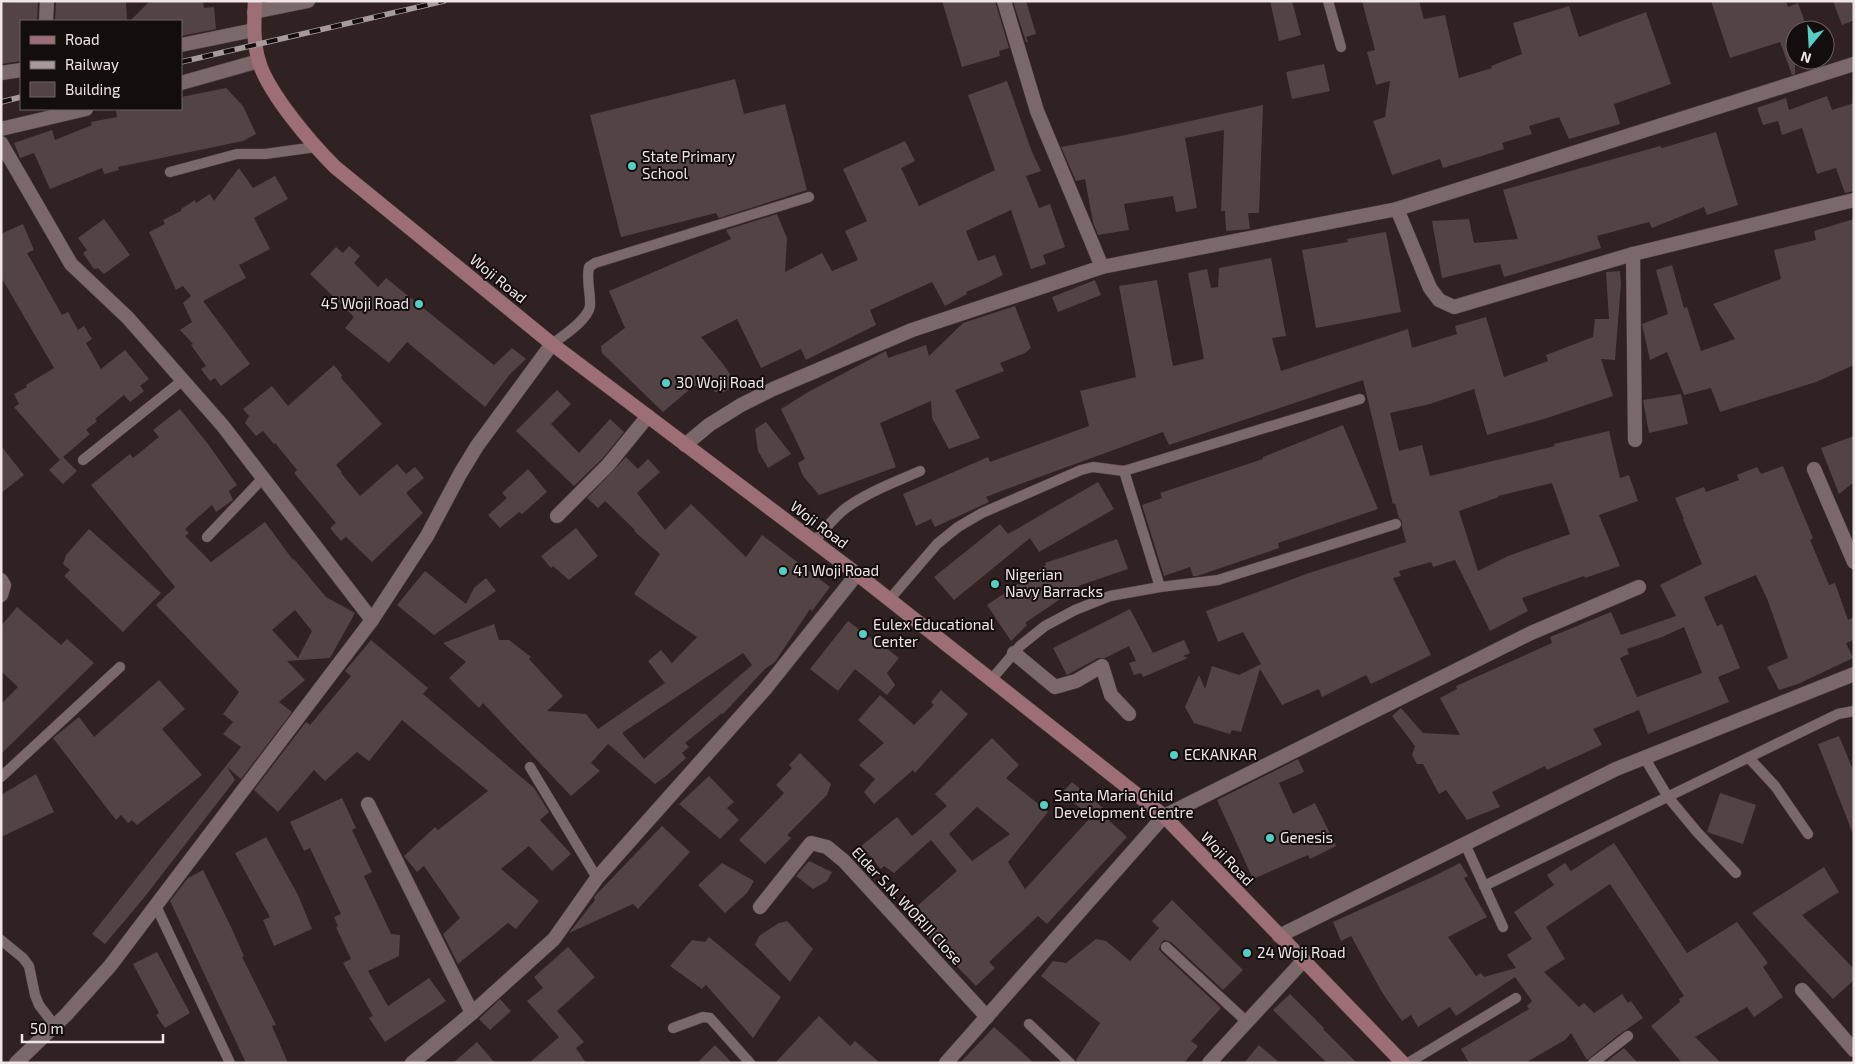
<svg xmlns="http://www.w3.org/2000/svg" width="1855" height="1064" font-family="'Exo 2',sans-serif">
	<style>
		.building { fill: #544345; fill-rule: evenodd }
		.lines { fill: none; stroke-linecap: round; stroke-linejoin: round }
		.service-casing { stroke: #4b3f41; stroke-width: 11 }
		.minor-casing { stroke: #4b3f41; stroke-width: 15 }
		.secondary-casing { stroke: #4b3f41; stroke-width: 15 }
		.service { stroke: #7b686b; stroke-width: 10 }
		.minor { stroke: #7b686b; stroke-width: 14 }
		.secondary { stroke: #9e6e77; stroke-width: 14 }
		.rail-casing { stroke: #a79a9c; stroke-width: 5.5 }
		.rail { stroke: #130d0d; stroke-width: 4; stroke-dasharray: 11; stroke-linecap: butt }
		.poi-dot { fill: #55cec6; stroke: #130d0d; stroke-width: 2 }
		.labels { text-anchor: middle; stroke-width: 4; stroke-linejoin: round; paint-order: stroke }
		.poi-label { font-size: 15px; fill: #f1e6e7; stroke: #130d0d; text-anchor: start }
		.street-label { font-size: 15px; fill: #f1e6e7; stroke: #130d0d }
	</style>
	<rect width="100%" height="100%" fill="#302123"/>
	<g class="building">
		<path d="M23,1H38L37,21H21V61L1,64V3Z"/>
		<path d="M56,1H126L127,21H55Z"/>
		<path d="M150,1H203L204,8L214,7L216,29L181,36V21H130Z"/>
		<path d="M942,1H995L1009,48L999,51L1000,56L962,67Z"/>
		<path d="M1013,1H1026L1036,34L1026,37L1028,42H1026Z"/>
		<path d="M1270,1H1292L1301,35L1279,41Z"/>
		<path d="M1362,1H1419L1424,19L1445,15L1459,78L1492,68L1491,66L1522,54L1513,23L1569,6L1579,37L1646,12L1671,84L1614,104L1620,124L1569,139L1559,117L1529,126L1532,134L1502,143L1504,149L1443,168L1440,159L1392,175L1373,121L1385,117L1390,81L1376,85L1367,52L1375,50Z"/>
		<path d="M1711,1H1786L1788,7L1798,3L1808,30H1795V74L1792,75L1780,42L1730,58Z"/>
		<path d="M1833,1H1854V20L1842,25Z"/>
		<path d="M1324,64L1330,91L1292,99L1286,72Z"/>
		<path d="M735,79L744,114L785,104L807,190L719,218L716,213L621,237L590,115Z"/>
		<path d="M1007,81L1032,152L1041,171L1026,176L1039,208L1050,204L1065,247L1043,255L1046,264L1031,269L1011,210L966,231L978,261L995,255L1003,275L985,284L966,292L967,294L945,306L932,282L870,310L876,325L806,360L801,349L761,368L737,319L701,337L723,364L736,383L724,392H715L705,379L696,386L695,385L663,412L602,353L601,346L625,328L609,291L731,239L726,230L777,214L787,238L785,272L822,253L832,271L858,260L845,231L867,221L843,169L905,141L915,161L901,168L919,206L995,170L968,95Z"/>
		<path d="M226,88L243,106L256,134L243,141L118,167L119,170L104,174L102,168L50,189L34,153L20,158L14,143L52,130L55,140L92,125L91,122L117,117L116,111L128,109H181V97Z"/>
		<path d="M1827,96L1832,110L1854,103V191L1845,193L1836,168L1817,174L1802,128L1782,135L1778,121L1763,125L1757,108L1786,98L1789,110Z"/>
		<path d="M1263,105L1259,213H1248L1250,229L1226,231L1225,211H1221L1224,130L1185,138L1197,208L1176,212L1173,196L1124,204L1129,230L1098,235L1093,222L1085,179L1076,181L1061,147L1126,135Z"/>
		<path d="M1716,132L1738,205L1707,215L1704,207L1652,228L1649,222L1597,236L1601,248L1504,277L1500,264L1442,278L1432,221L1469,219L1474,243L1518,239L1503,190L1660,146L1662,148Z"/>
		<path d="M239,168L253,188L275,176L288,199L254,218L270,249L239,265L246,278L203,301L250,364L221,386L215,378L210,381L201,369L206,366L191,345L193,344L180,330L192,322L183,303L191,296L183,286L176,290L149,232L165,224L163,220L181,211V209L195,200L196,203L210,194L214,201Z"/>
		<path d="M104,219L130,255L104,274L98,268L94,269L83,253L87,250L78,238Z"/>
		<path d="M1854,219V365L1816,382L1720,412L1711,388L1684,395L1667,352L1650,360L1642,324L1668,314L1656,270L1672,265L1684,308L1687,307L1701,351L1735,339L1713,304L1781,279L1774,250L1816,240L1814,231Z"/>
		<path d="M23,224L34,250L27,253L62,315L68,312L78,330L84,326L92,339L86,343L101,369L125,350L149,379L140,386L144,391L130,402L124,395L95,419L97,421L86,430L90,434L63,457L77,471L63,484L49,470L62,458L60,460L14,407L19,404L14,394L27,387L26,385L54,368L1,277V234Z"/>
		<path d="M1386,232L1401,312L1316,328L1302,250L1348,242L1347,239Z"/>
		<path d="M349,246L360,256L354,263L378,287L386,278L494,365L512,348L526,359L510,374L485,407L407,342L389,363L345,328L354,317L310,274L336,247L343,253Z"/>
		<path d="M1271,258L1286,336L1272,338L1281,371L1408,329L1412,348L1457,334L1455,326L1486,317L1504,377L1548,361L1546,355L1593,337L1595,319H1609L1606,272L1620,271L1621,283L1615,360L1601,359L1613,396L1544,419L1487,435L1474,389L1430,404L1390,413L1399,451L1422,445L1430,476L1555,446L1554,444L1609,431L1620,478L1629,475L1638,501L1599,515L1620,566L1585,578L1584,576L1522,598L1528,611L1490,631L1455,560L1433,567L1431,562L1399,571L1401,576L1393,578L1431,655L1371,684L1366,675L1322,697L1319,689L1282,705L1260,669L1241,732L1232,730L1230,734L1194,723L1185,707L1199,675L1205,689L1212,666L1239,675L1261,664L1243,632L1218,642L1206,611L1309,573L1406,542L1402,527V521L1399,518L1395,503L1393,504L1363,380L1169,445L1163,432L1004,490L986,497L989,502L935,527L931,519L916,526L903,494L988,457L990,462L1089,426L1080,391L1136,377L1119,286L1157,280L1173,366L1204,359L1188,273L1207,269L1211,288L1218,287L1219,268ZM1552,483L1570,534L1508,556L1478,571L1459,511L1499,497L1498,496Z"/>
		<path d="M1095,280L1101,295L1058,312L1052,297Z"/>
		<path d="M1015,306L1031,348L1025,353L1000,363L1004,371L955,390L980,438L949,449L932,418L931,401L880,423L896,467L819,495L803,476L798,463L805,459L781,409L810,391L886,351L888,358L926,345L929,356L963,323Z"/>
		<path d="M334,365L342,375L341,378L382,424L336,465L342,472L341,473L360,496L397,464L406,474L415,467L424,478L406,493L423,513L372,562L346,537L341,541L330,528L336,523L294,473L297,470L275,443L274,444L263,431L256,436L245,423L249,416L243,409L272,386L288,406Z"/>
		<path d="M557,390L571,404L551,424L579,453L610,419L624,432L602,459L574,486L516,431Z"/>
		<path d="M1681,394L1688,424L1649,433L1643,400Z"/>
		<path d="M180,409L208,444L237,485L229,491L233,500L216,512L212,505L185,529L189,533L185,536L211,562L265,522L293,560L294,559L326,597L355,613L330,658L287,661L305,680L279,702L292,712L241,779L227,767L235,780L143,899L105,944L92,934L241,747L223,734L233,722L223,714L239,692L156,605L175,587L91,485L130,454L133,458L159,437L153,430ZM295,610L312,631L298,658L272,630Z"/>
		<path d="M766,422L791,454L768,468L758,451L755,429Z"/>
		<path d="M1343,425L1378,509L1278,543L1279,548L1197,576H1193L1190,567L1164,576L1142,505L1162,498L1160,493L1263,459V457Z"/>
		<path d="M1854,436V482L1839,494L1821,448Z"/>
		<path d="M1,446L24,475L1,493Z"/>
		<path d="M626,457L638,469L648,459L660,472L637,493L665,530L691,504L746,557L762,535L830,587L812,611L810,609L775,662L765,669L723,714L722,713L685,743L689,747L682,753L686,758L666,776L655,784L608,744L591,763L600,771L571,796L483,703L479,708L449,678L466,662L443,643L494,624L499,640H509L531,657L529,659L563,696L547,711L586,714L598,729L665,683L648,661L661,650L672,663L697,637L634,594L660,554L634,531L635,530L605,501L598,508L587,498ZM743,653L752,665L644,759L622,733Z"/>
		<path d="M1783,466L1813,538L1810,540L1829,585L1835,583L1848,620L1854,617V640L1846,643L1853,658L1798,684L1779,690L1767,667L1788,658L1768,601L1756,575L1704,597L1717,626L1722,624L1740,668L1718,677L1729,702L1648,734L1639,710L1593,729L1602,745L1547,770L1545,766L1492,792L1500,807L1467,820L1446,790L1439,794L1423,764H1417L1412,755L1415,746L1392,716L1401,708L1423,733L1460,735L1440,698L1457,689L1456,686L1552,643L1550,637L1611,612L1621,635L1676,616L1660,585L1702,564L1683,519H1684L1675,498L1704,487L1706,492L1739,480L1737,475L1757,467L1761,474ZM1684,627L1702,673L1637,697L1620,658L1629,654L1627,649L1662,637Z"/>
		<path d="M528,469L547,492L522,514L519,512L500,528L488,515L507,498L502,493Z"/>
		<path d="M1098,482L1114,509L1039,552L1030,538L954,600L934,577L1000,524L1008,534Z"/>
		<path d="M576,528L598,556L569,580L553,566L551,568L541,556Z"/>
		<path d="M89,529L161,593L123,632L64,576L70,570L63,564L66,555Z"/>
		<path d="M1117,539L1128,569L1081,585L1025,623L1027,625L1011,641L987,605L1046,565L1045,563Z"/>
		<path d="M425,571L466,604L474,588L486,578L496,591L434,635L397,605Z"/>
		<path d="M17,607L61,645L67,639L94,663L1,754V704L18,687L1,671V626Z"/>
		<path d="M1130,609L1153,653L1184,640L1190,653L1183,656L1188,658L1143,677L1141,673L1134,675L1129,663L1136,661L1129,646L1105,658H1098L1067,675L1053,648Z"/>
		<path d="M848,621L885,649L886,648L899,658L887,673L895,685L887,695L855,669L838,691L810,669Z"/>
		<path d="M371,640L428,688L423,694L534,788L549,812L540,820L571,854L552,871L529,846L501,869L539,901L516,929L508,923L458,964L443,934L460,918L424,866L417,872L404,856L435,827L438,830L488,791L402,720L369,761L357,752L325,781L314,770L278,812L254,790L306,722L310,725L351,676L345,671Z"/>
		<path d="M159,680L185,709L162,729L202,775L137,825L132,820L128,823L121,815L116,820L53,738L79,717L94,737Z"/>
		<path d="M941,690L968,714L915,773L913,770L874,804L864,792L875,779L859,765L884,743L858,720L880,695L914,725L934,705L931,702Z"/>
		<path d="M1839,736L1854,772L1853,834L1818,744Z"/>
		<path d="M992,738L1019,765L1006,778L1048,812L1008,862L1025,889L1091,817L1062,793L1072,782L1103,808L1100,812L1127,837L1047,924L1038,916L989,962L995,968L976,986L907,915L957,871L931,840L894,873L884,866L881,869L861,846L897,817L912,836L947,806L935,794ZM977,807L1010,834L972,861L949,834Z"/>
		<path d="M800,753L831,784L827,795L787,835L791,838L765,864L739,840L784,793L776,785L792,768L789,765Z"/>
		<path d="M1298,759L1304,772L1279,783L1293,814L1315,803L1336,846L1310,859L1308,855L1253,879L1217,800Z"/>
		<path d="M36,774L54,812L1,837V795Z"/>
		<path d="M709,776L734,802L727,808L739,820L720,839L679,804Z"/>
		<path d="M1720,793L1756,805L1743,844L1707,832Z"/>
		<path d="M342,798L356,828L352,830L372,872L364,876L391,934L400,935L399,956L368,971L388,1006L429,978L446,1001L385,1042L369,1018L373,1016L343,963L351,959L336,927L338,926L334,917L341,914L310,848L304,851L290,822Z"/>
		<path d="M662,826L690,852L638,909L633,904L569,933L595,900L594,897Z"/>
		<path d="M266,837L298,895L312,929L274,946L263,920L270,917L235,853Z"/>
		<path d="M1614,843L1687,953L1737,922L1768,963L1763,967L1783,997L1754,1017L1747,1007L1695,1037L1721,1063H1682L1651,1026L1680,1002L1679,999L1684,996L1610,884L1546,927L1565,959L1544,972L1579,1007L1584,1003L1594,1013L1622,994L1628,1003L1631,1001L1643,1018L1617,1036L1587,1060L1571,1033L1565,1040L1525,1063H1469L1461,1049L1529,1009L1527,1006L1532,1001L1515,977L1456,1016L1450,1007L1418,1027L1411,1015L1402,1021L1383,994L1351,936L1341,941L1333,922L1432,877L1460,863L1468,876L1464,878L1487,917L1448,937L1476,976L1481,973L1484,977L1516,968L1507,955L1532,939L1514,912L1554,885L1547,875L1565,863L1571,871Z"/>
		<path d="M809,861L832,872L827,881L813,889L796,876Z"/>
		<path d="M722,863L754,881L747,893L725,913L698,885Z"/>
		<path d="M1824,867L1839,892L1802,915L1854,969V980L1833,999L1752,913Z"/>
		<path d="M203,870L231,927L244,956L242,957L276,1025L272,1026L288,1063H246L170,901L188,878Z"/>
		<path d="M1172,900L1243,970L1223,990L1171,942L1164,940L1161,943L1159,949L1161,952L1221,1008L1191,1041L1198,1046L1184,1063H1077L1076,1060L1100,1023L1041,976L1053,961L1066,963L1096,939L1106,941L1130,961L1159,928L1152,921Z"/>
		<path d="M787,921L813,949L790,982L755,945L759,936L779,923Z"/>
		<path d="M709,937L781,997L753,1038L706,985L702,989L670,966L692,940L705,942Z"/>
		<path d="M568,947L595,977L557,1011L584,1042L576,1048L586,1063H529L559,1037L527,1001L543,988L534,977Z"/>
		<path d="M157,952L190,1013L165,1028L156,1015L159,1013L133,964Z"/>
		<path d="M1290,994L1324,1028L1323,1029L1357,1063H1327L1273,1010Z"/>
		<path d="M500,999L511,1011L490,1030L479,1019Z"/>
		<path d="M819,1016L850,1046L855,1041L880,1063H775Z"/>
		<path d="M994,1027L1034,1063H960Z"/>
		<path d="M477,1042L495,1063H453Z"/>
		<path d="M715,1045L732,1063H697Z"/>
		<path d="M1259,1045L1280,1063H1244Z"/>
		<path d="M1624,1048L1638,1063H1605Z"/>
	</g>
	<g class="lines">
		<g class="service-casing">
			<g id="service">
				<path d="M1328,1L1341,47"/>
				<path d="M170,172L237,154H265L316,147"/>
				<path d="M552,344C563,336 588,320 590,306C591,293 586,282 589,267L595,263L809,197"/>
				<path d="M83,460L183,380"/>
				<path d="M1124,471L1160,587"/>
				<path d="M207,537L263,478"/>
				<path d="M814,542C824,530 834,517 846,508C868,492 895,482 920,471"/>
				<path d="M889,600L937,544L958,527L982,513L1081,470L1093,467L1124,471L1360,399"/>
				<path d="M991,680L1020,646L1045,626L1075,610L1110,596L1160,587L1218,580L1396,524"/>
				<path d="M1644,757L1668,797L1697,832L1736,873"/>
				<path d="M1749,758L1775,786L1808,834"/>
				<path d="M530,767L597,878"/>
				<path d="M1,777L120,667"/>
				<path d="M1465,844L1503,927"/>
				<path d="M1484,886L1838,714L1854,711"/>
				<path d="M156,906L230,1063"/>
				<path d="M1,940L23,958L29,966L35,995L39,1005L55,1026"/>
				<path d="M1166,947L1247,1022"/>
				<path d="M1029,1024L1070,1063"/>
				<path d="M673,1028L703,1017L710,1018L750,1063"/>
				<path d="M1408,1063L1516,998"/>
				<path d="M1593,1063L1628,1036"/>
			</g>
		</g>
		<g class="minor-casing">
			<g id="minor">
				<path d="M1004,1L1037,111L1102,267"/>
				<path d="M254,12L308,1"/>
				<path d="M46,21L47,1"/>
				<path d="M181,45L254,30"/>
				<path d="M1,73L21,70"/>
				<path d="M181,83L259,61"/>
				<path d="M1,129L86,109"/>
				<path d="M1,143L71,264L128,318L223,426L372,620"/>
				<path d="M1397,209L1430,288L1439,300L1454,307L1633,254L1854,200"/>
				<path d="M1633,254L1635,440"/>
				<path d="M685,445L709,425L741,405L773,389L912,330L1102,267L1397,209L1854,64"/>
				<path d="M1814,469L1854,562"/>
				<path d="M557,516L608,465L648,416"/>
				<path d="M1,580L4,585L1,595"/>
				<path d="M1014,653L1055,687L1076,681L1102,666L1111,695L1129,714"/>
				<path d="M368,804L472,1013"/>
				<path d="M760,907L811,843L827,847L844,861L987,1017"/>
				<path d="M1279,936L1616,769L1854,674"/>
				<path d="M1802,990L1854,1050"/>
				<path d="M16,1063L66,1015L110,966L372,620L427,536L460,474L477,446L552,344"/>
				<path d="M412,1063L472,1013L554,939L597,878L766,688L857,574"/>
				<path d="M946,1063L1164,816L1531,633L1639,587"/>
				<path d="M1209,1063L1303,961"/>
			</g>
		</g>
		<g class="secondary-casing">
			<path id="secondary" d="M255,1C254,22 253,42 259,62C269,94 311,143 335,167L552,344L857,574L1164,816L1403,1063"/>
		</g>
		<use href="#service" class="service"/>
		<use href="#minor" class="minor"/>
		<use href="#secondary" class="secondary"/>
		<g class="rail-casing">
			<g id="rail">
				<path d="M181,62L444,1"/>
				<path d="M1,102L21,97"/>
			</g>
		</g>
		<use href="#rail" class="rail"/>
	</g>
	<g class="poi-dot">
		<circle cx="632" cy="166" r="5"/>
		<circle cx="419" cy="304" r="5"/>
		<circle cx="666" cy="383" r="5"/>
		<circle cx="783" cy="571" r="5"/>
		<circle cx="995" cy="584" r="5"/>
		<circle cx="863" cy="634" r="5"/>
		<circle cx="1174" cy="755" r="5"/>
		<circle cx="1044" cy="805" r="5"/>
		<circle cx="1270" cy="838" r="5"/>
		<circle cx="1247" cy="953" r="5"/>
	</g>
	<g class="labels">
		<g class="poi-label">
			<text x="642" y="162">State Primary<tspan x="642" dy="17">School</tspan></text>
			<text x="409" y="309" text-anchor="end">45 Woji Road</text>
			<text x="676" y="388">30 Woji Road</text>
			<text x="793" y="576">41 Woji Road</text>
			<text x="1005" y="580">Nigerian<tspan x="1005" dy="17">Navy Barracks</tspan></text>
			<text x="873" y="630">Eulex Educational<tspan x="873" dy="17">Center</tspan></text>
			<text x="1184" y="760">ECKANKAR</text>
			<text x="1054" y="801">Santa Maria Child<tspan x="1054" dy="17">Development Centre</tspan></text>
			<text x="1280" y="843">Genesis</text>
			<text x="1257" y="958">24 Woji Road</text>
		</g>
		<g class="street-label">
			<text transform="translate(498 279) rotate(39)" y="5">Woji Road</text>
			<text transform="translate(819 525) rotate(37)" y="5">Woji Road</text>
			<text transform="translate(1227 859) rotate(46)" y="5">Woji Road</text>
			<text transform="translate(907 906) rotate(47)" y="5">Elder S.N. WORIJI Close</text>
		</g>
	</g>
	<rect width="1855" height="1064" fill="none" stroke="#f1e6e7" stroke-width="5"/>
	<rect x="20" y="20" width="162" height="90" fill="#130d0d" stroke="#6c6464"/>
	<rect x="30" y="36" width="25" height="8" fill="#9e6e77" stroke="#6c6464"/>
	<text x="65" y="45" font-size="15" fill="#f1e6e7">Road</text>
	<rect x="30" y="61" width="25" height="8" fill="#a79a9c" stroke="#6c6464"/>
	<text x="65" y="70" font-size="15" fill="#f1e6e7">Railway</text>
	<rect x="30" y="82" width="25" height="15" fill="#544345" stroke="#6c6464"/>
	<text x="65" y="95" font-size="15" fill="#f1e6e7">Building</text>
	<g transform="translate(1810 45) rotate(198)"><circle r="24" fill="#130d0d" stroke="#6c6464"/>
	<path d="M0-4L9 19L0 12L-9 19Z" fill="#55cec6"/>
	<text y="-8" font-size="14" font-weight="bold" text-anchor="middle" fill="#f1e6e7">N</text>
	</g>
	<path d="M22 1034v8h141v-8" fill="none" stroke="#f1e6e7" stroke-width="2.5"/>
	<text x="30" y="1034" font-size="15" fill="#f1e6e7" stroke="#130d0d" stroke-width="4" paint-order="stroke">50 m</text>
</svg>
